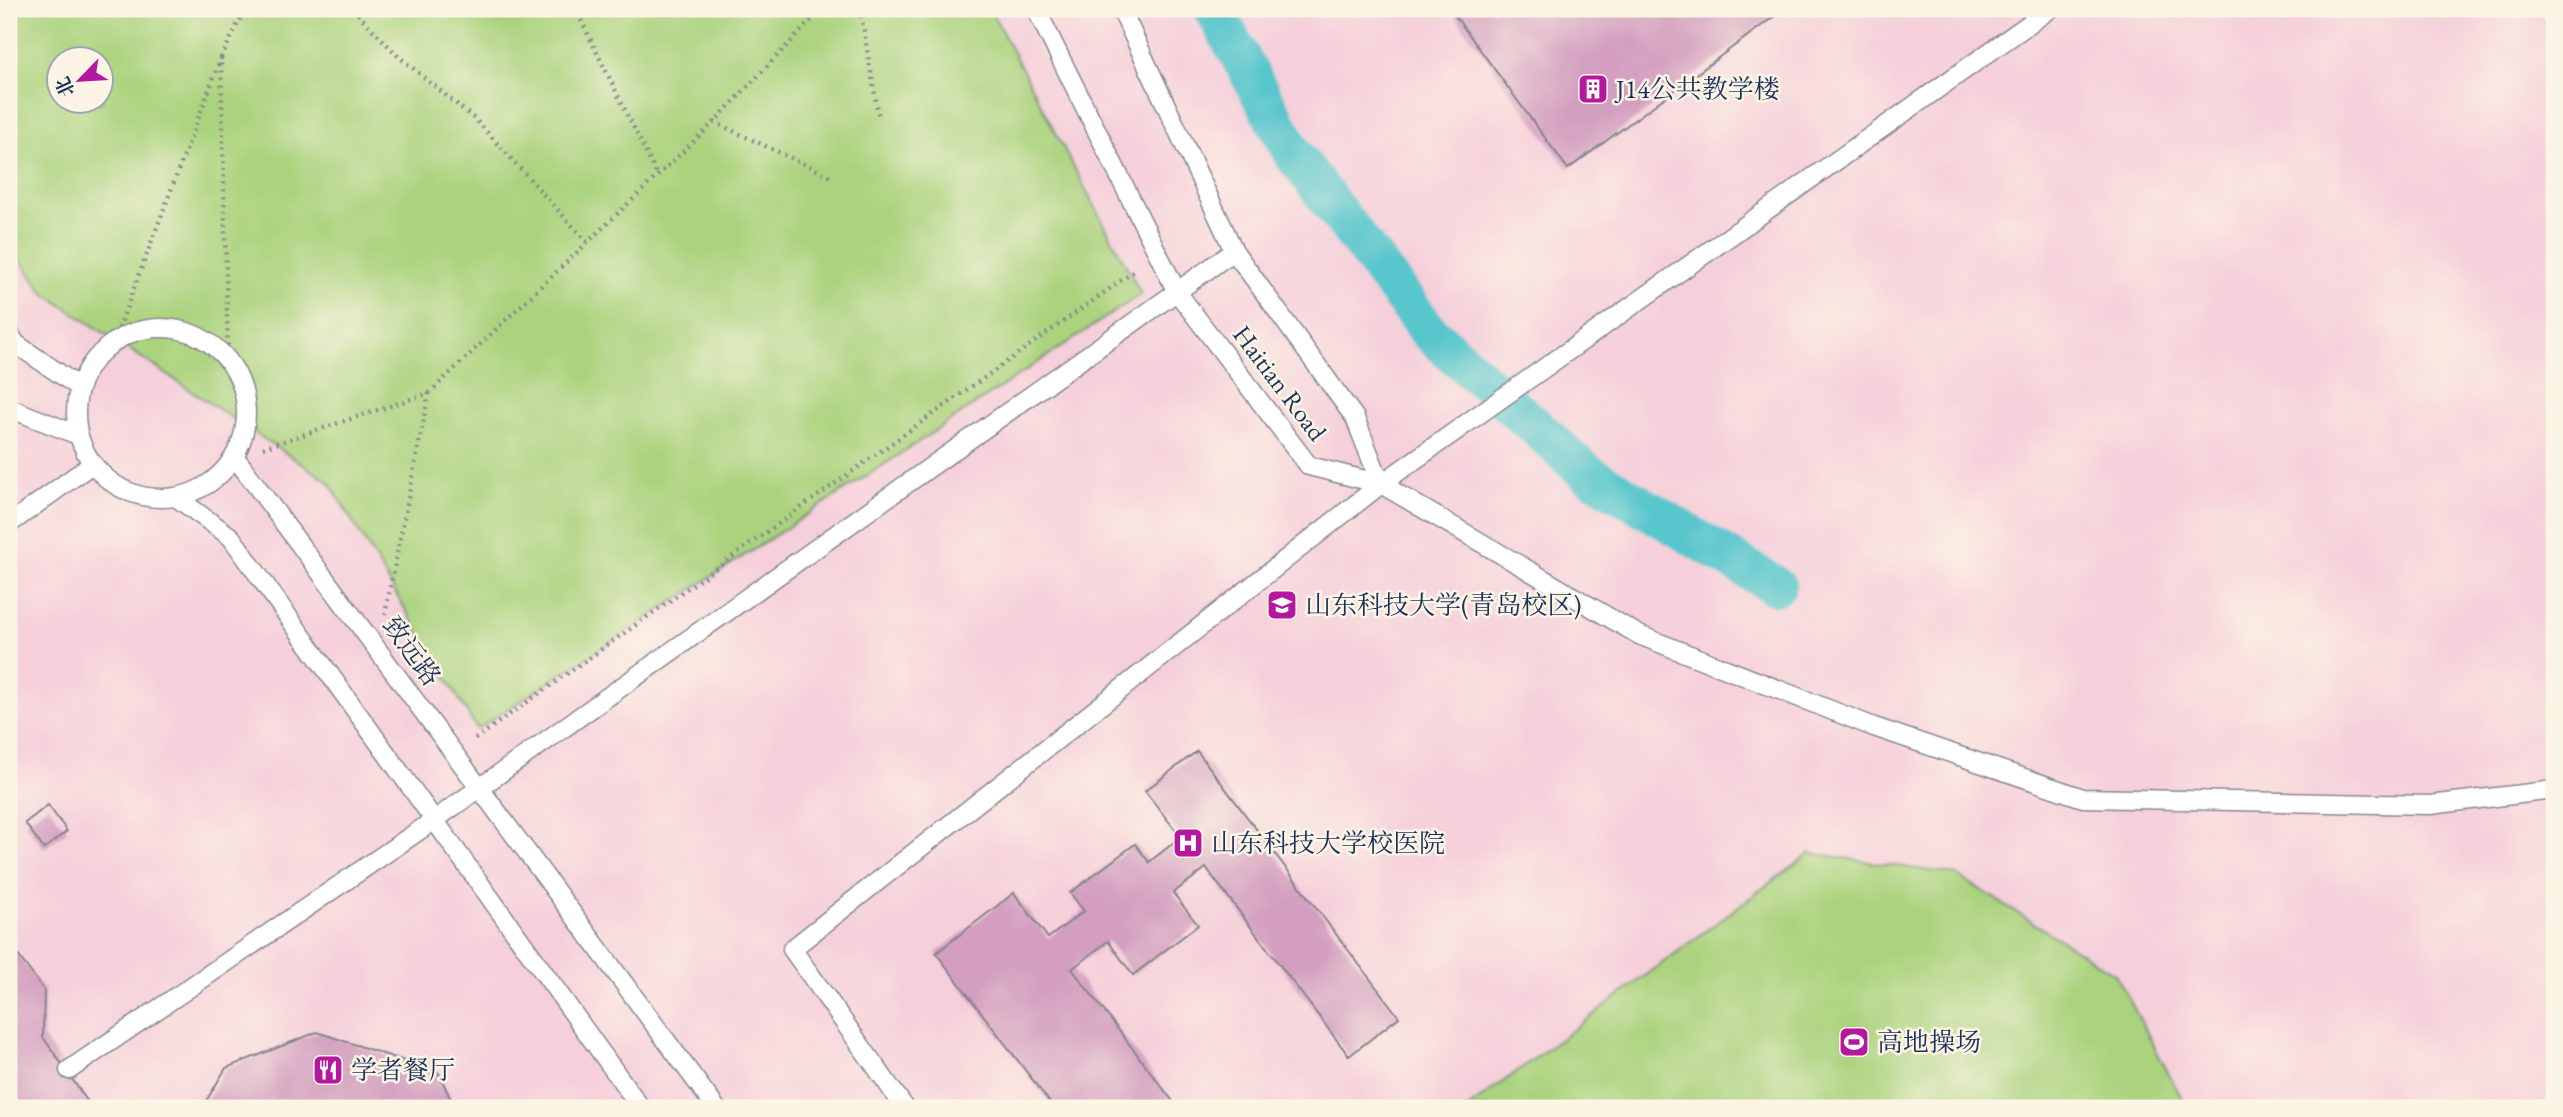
<svg xmlns="http://www.w3.org/2000/svg" width="2563" height="1117" font-family="'EB Garamond','Noto Serif SC',serif">
	<style>
		.built { fill: #f5cfda; fill-rule: evenodd }
		.green { fill: #abd37e; stroke: #63816e; stroke-width: 2; fill-rule: evenodd }
		.lines { fill: none; stroke-linecap: round; stroke-linejoin: round }
		.canal { stroke: #58c6cd; stroke-width: 40 }
		.building { fill: #d39ebf }
		.service-casing { stroke: #88868f; stroke-width: 21 }
		.path { stroke: #88868f; stroke-width: 4.5; stroke-dasharray: 2 5; stroke-linecap: butt }
		.service { stroke: #fff; stroke-width: 18 }
		.labels { text-anchor: middle; stroke-width: 5; stroke-linejoin: round; paint-order: stroke }
		.poi-label { font-size: 26px; fill: #1b2f5e; stroke: #fcf5e5; text-anchor: start }
		.street-label { font-size: 26px; fill: #1b2f5e; stroke: #fcf5e5 }
	</style>
	<rect width="100%" height="100%" fill="#fcf5e5"/>
	<filter id="ink" filterUnits="userSpaceOnUse"><feTurbulence type="fractalNoise" baseFrequency=".0143" numOctaves="2"/><feDisplacementMap in="SourceGraphic" scale="14" xChannelSelector="R" yChannelSelector="G"/><feConvolveMatrix kernelMatrix="1 2 1 2 8 2 1 2 1" color-interpolation-filters="sRGB"/></filter>
	<filter id="wash" filterUnits="userSpaceOnUse"><feTurbulence type="fractalNoise" baseFrequency=".00686" numOctaves="4" result="noise"/><feDisplacementMap in="SourceGraphic" scale="28" xChannelSelector="R" yChannelSelector="G"/><feGaussianBlur stdDeviation="1.57" result="paint"/><feColorMatrix in="noise" values="0 0 0 0 0 0 0 0 0 0 0 0 0 0 0 0 0 1.4 0 .05"/><feComposite in="paint" operator="in"/></filter>
	<g filter="url(#wash)">
		<rect width="100%" height="100%" fill="#f4dec0"/>
		<path class="built" d="M9,9H2554V1108H9ZM60,60H102V102H60Z"/>
		<g class="green">
			<path d="M9,9H990L1141,294L888,462L477,729L329,482L44,293L9,244ZM60,60H102V102H60Z"/>
			<path d="M1810,853L1957,875L2116,975L2187,1108H1468Z"/>
		</g>
		<g class="lines">
			<path class="canal" d="M1214,9L1294,155L1429,332L1587,473L1776,586"/>
		</g>
		<g id="blocks">
			<g class="building">
				<path d="M1450,9H1784L1568,169Z"/>
				<path d="M1197,751L1399,1017L1349,1056L1206,868L1173,893L1198,925L1133,975L1108,941L1072,969L1178,1108H1054L936,953L1014,893L1048,938L1084,911L1070,893L1135,844L1149,862L1181,837L1145,791Z"/>
				<path d="M48,805L67,831L44,849L25,823Z"/>
				<path d="M9,943L44,990L43,1037L92,1108H9Z"/>
				<path d="M317,1032L438,1072L455,1108H202L226,1068Z"/>
			</g>
		</g>
	</g>
	<g filter="url(#ink)">
		<use href="#blocks" fill-opacity="0" stroke="#88868f" stroke-width="2"/>
		<g class="lines">
			<g class="service-casing">
				<g id="service">
					<path d="M1036,9L1177,292L1309,466L1381,484L1639,635L1874,727L2083,798L2430,805L2554,790"/>
					<path d="M1121,9L1234,251L1355,418L1381,484"/>
					<circle cx="161" cy="413" r="85"/>
					<path d="M9,333L16,344L79,387"/>
					<path d="M9,408L78,435"/>
					<path d="M235,457L716,1108"/>
					<path d="M177,498L231,537L641,1108"/>
					<path d="M9,524L92,464"/>
					<path d="M69,1070L433,821L1234,251"/>
					<path d="M905,1108L792,949L1381,484L2050,9"/>
				</g>
			</g>
			<g class="path">
				<path d="M353,9L398,56L477,121L587,242"/>
				<path d="M860,9L879,118"/>
				<path d="M581,20L657,175"/>
				<path d="M221,58L245,9"/>
				<path d="M714,122L834,178"/>
				<path d="M114,341L221,58L228,361"/>
				<path d="M429,393L714,122L822,9"/>
				<path d="M263,448L429,393L385,614"/>
				<path d="M475,739L1136,270"/>
			</g>
			<use href="#service" class="service"/>
		</g>
	</g>
	<defs>
		<g id="building-square" transform="scale(1.575)"><rect x="-9" y="-9" width="18" height="18" rx="4" fill="#b5179e" stroke="#fcf5e5"/><path d="M-4-6H4V6H1V3H-1V6H-4ZM-2.5-4.3h1.7v1.8h-1.7ZM.8-4.3h1.7v1.8H.8ZM-2.5-1h1.7V.8h-1.7ZM.8-1h1.7V.8H.8Z" fill="#fff"/></g>
		<g id="university-square" transform="scale(1.575)"><rect x="-9" y="-9" width="18" height="18" rx="4" fill="#b5179e" stroke="#fcf5e5"/><path d="M0-5L7-2L0 1L-7-2ZM-4 1L0 2.5L4 1V4Q0 6-4 4Z" fill="#fff"/></g>
		<g id="hospital-square" transform="scale(1.575)"><rect x="-9" y="-9" width="18" height="18" rx="4" fill="#b5179e" stroke="#fcf5e5"/><path d="M-5-5h3v3.5h4V-5h3V5h-3V1.5h-4V5h-3Z" fill="#fff"/></g>
		<g id="stadium-square" transform="scale(1.575)"><rect x="-9" y="-9" width="18" height="18" rx="4" fill="#b5179e" stroke="#fcf5e5"/><path d="M0-5a6.5 5 0 1 0 0 10a6.5 5 0 1 0 0-10ZM-3.5-1.8h7v3.6h-7Z" fill="#fff"/></g>
		<g id="restaurant-square" transform="scale(1.575)"><rect x="-9" y="-9" width="18" height="18" rx="4" fill="#b5179e" stroke="#fcf5e5"/><path d="M-5-6h1v4h1v-4h1v4h1v-4h1v5L-1.5 .5V6h-2V.5L-5-1ZM5-6V6H3V1.5H1.5Q1.5-4 5-6Z" fill="#fff"/></g>
	</defs>
	<g fill-rule="evenodd">
		<use href="#building-square" x="1593" y="89"/>
		<use href="#university-square" x="1282" y="605"/>
		<use href="#hospital-square" x="1188" y="843"/>
		<use href="#stadium-square" x="1854" y="1042"/>
		<use href="#restaurant-square" x="328" y="1070"/>
	</g>
	<g class="labels">
		<g class="poi-label">
			<text x="1616" y="98">J14公共教学楼</text>
			<text x="1305" y="614">山东科技大学(青岛校区)</text>
			<text x="1211" y="852">山东科技大学校医院</text>
			<text x="1877" y="1051">高地操场</text>
			<text x="351" y="1079">学者餐厅</text>
		</g>
		<g class="street-label">
			<text transform="translate(1280 383) rotate(53)" y="9">Haitian Road</text>
			<text transform="translate(412 651) rotate(54)" y="9">致远路</text>
		</g>
	</g>
	<rect width="2563" height="1117" fill="none" stroke="#fcf5e5" stroke-width="35"/>
	<g transform="translate(80 80) rotate(245)"><circle r="33" fill="#fcf5e5" stroke="#a2a6af" stroke-width="2"/>
	<path d="M0-5L12 26L0 18L-12 26Z" fill="#b5179e"/>
	<text y="-10" font-size="19" font-weight="bold" text-anchor="middle" fill="#1b2f5e">北</text>
	</g>
</svg>
